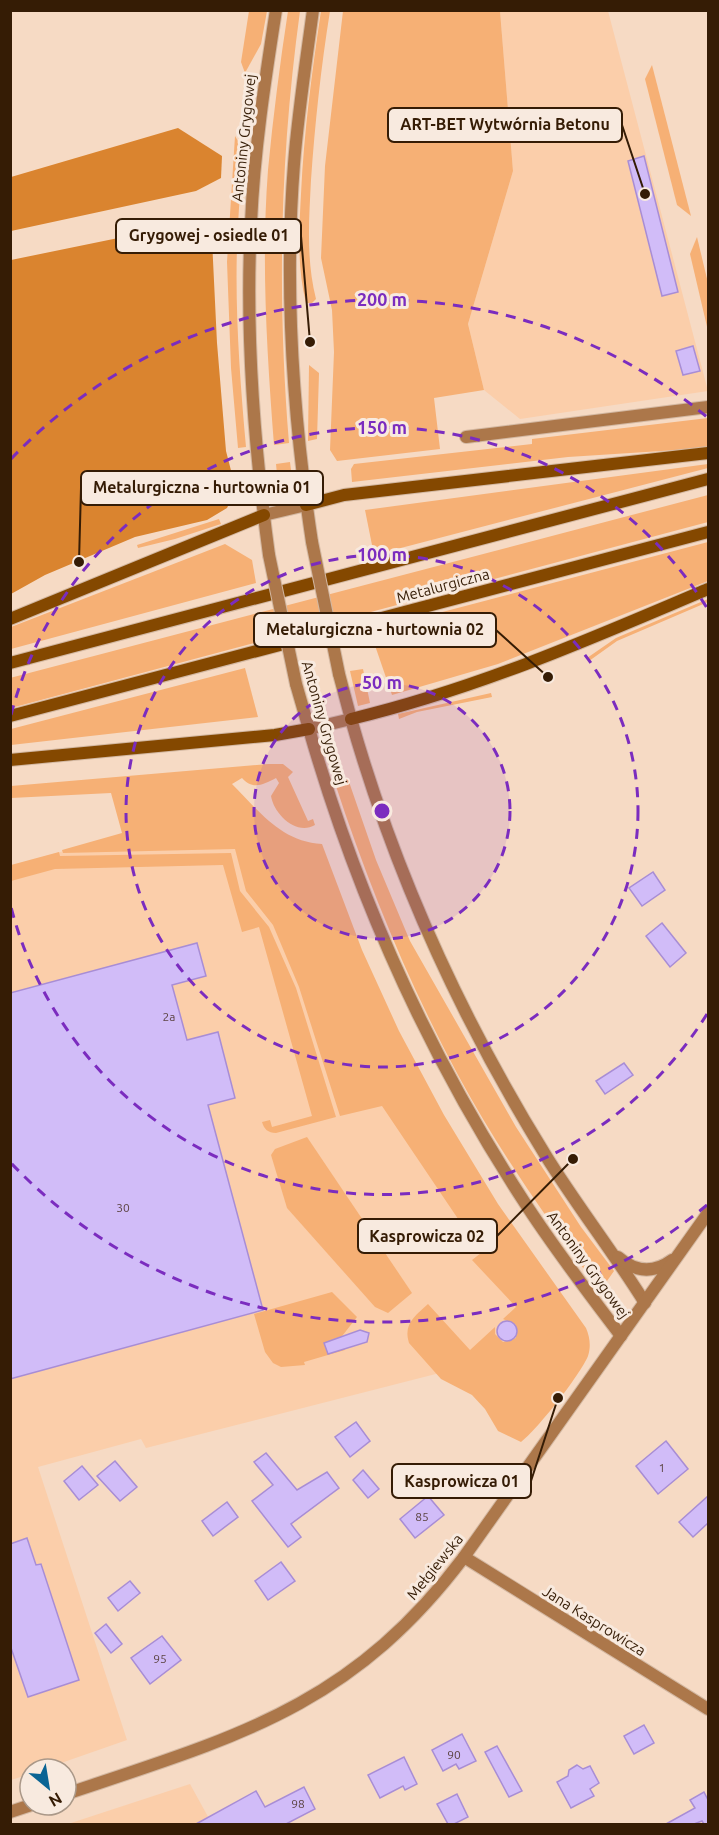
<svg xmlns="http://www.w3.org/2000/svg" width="719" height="1835" font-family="Ubuntu,sans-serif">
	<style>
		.built { fill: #fbceaa }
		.green { fill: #f6b075 }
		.forest { fill: #da842f }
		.building { fill: #d1bcf8; stroke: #a88dd5; stroke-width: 1.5 }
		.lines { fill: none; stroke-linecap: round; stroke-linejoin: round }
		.minor-casing { stroke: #d3b8a2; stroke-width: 14 }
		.tertiary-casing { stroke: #d3b8a2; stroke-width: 14 }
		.secondary-casing { stroke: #d3b8a2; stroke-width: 14 }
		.minor { stroke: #ac774a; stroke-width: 12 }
		.tertiary { stroke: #ac774a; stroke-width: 12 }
		.secondary { stroke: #844800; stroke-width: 12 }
		.tertiary-bridge-casing { stroke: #d3b8a2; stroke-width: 14; stroke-linecap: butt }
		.tertiary-bridge { stroke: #ac774a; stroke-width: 12 }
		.ring { fill: none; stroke: #7b2cbf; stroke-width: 3; stroke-dasharray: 10 8 }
		.labels { text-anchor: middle; stroke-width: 6; stroke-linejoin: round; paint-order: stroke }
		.number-label { font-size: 12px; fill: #5c4442 }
		.street-label { font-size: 15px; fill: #351c05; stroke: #f8eadf }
		.centre { fill: #7b2cbf; stroke: #f8eadf; stroke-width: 3 }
		.ring-label { font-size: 18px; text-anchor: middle; font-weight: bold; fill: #7b2cbf; stroke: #f8eadf; stroke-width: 6; stroke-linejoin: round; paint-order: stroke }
		.leader { fill: none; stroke: #351c05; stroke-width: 2 }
		.callout-dot { fill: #351c05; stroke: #f8eadf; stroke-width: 2 }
		.callout { fill: #f8eadf; stroke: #351c05; stroke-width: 2 }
		.callout-label { font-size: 16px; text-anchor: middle; font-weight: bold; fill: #351c05 }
	</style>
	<rect width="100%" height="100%" fill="#f6dac4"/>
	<g class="built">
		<path d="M500,11H608L708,391L520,419L484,390L468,324L513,171Z"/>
		<path d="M237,846L561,1342L146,1448L141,1439L38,1467L127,1740L44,1769H30V1774L11,1780V866L67,850Z"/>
		<path d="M190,1784L212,1824L71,1823Z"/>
	</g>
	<g class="green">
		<path d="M249,11H267L261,44L245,73L241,62Z"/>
		<path d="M288,11H300C280,157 277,295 289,443L274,445C267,353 261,261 268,170C273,117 280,63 288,11Z"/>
		<path d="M321,11H330C321,67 315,123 311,180C309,221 306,259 316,299L312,303H306C297,267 299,231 301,194C304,132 312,71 321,11Z"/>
		<path d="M343,11H500L513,171L468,324L484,390L434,398L440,449L337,461L330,450L334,352L332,310L321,258L325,166Z"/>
		<path d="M652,65L691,216L677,205L645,79Z"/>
		<path d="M235,136C249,156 241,185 239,208C233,287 239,368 246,447L238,448L231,368L227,262Z"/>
		<path d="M697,237L708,283V331L690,254Z"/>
		<path d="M309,365L319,373L317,439L308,441Z"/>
		<path d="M708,418V448L568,457L352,482L351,469L354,464L532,444V439Z"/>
		<path d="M290,462L294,494L279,496L276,464Z"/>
		<path d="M708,464V468L374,555L365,510Z"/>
		<path d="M708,495V522L11,708L10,678Z"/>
		<path d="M219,519L221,524L175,539L138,548L137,545Z"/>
		<path d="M708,542V581L498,664L392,695L370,631Z"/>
		<path d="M225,544L252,560L256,583L11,649V627Z"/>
		<path d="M708,599V602L617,641L589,661L587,658L616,638Z"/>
		<path d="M245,668L258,717L11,745V729Z"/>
		<path d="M363,669L370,703L358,706L350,671Z"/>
		<path d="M491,693L492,697L417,712L399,719L398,714Z"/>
		<path d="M268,764H283L293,772L288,777L308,821L313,819L315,825C296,836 274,814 271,796L279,783L276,778C263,785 252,790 242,778L232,784C259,811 281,842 322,844L362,950L399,1031L444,1115L498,1204L586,1328C590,1337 591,1347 588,1356C580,1375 537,1430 521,1442L498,1431L485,1409L472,1395L441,1379L409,1343C403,1324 415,1316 428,1304L470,1350L495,1327V1334L503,1342L516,1338V1325L503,1319L516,1307L472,1260L481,1253L382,1106L340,1116L299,987L273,925L246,891L235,849L63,853L62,850L122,833L111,793L11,798V786Z"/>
		<path d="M348,779L376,860L410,941L516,1127L581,1227L614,1271L600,1291C549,1222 499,1151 458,1075C408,982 368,884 335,783Z"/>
		<path d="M59,852L60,856L231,853L240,891L269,927L296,988L336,1117L276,1133C268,1133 264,1129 262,1122L270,1120L272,1127L312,1116L259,927L242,932L223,865L55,869L11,881V865Z"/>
		<path d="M307,1137L412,1293L388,1313L375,1307L287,1208L271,1155L275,1149Z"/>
		<path d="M332,1292L357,1317L339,1340L345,1350L304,1362L305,1365L281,1367L273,1363L265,1352L254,1314Z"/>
	</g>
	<g class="forest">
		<path d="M178,128L222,156L221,178L196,191L11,231V177Z"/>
		<path d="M211,219L217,343L226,451L236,490L227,508L207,520L135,537L45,575L11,594V260Z"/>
	</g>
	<g class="building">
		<path d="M644,156L678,292L662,296L628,161Z"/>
		<path d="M693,346L700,371L683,375L676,351Z"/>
		<path d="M653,872L665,890L642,906L629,888Z"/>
		<path d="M662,923L686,953L670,967L646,936Z"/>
		<path d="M197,943L206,976L172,985L187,1040L218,1032L235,1098L208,1105L263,1310L10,1379V993Z"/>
		<path d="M624,1063L633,1075L605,1094L596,1081Z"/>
		<circle cx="507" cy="1331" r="10"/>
		<path d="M360,1330L369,1333L367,1342L328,1354L324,1343Z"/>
		<path d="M356,1422L370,1441L350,1457L335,1437Z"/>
		<path d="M666,1441L688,1469L658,1494L636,1466Z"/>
		<path d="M266,1453L297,1490L327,1472L339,1488L291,1524L301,1537L288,1547L252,1501L273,1485L254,1462Z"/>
		<path d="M115,1461L137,1487L120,1501L97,1476Z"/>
		<path d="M82,1466L98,1485L79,1500L64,1481Z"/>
		<path d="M363,1470L379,1489L368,1498L353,1480Z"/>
		<path d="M428,1496L444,1515L415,1538L400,1519Z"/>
		<path d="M708,1496V1523L693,1537L679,1522Z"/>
		<path d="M227,1502L238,1517L213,1536L202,1521Z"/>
		<path d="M27,1538L36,1565L41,1564L79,1680L28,1697L10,1645V1544Z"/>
		<path d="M281,1562L295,1581L268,1600L255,1581Z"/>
		<path d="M130,1581L140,1593L118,1611L108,1598Z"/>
		<path d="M106,1624L122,1644L111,1653L95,1633Z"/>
		<path d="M162,1636L181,1660L150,1684L131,1658Z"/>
		<path d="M644,1725L654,1743L634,1754L624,1736Z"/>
		<path d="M462,1734L476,1761L459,1769L456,1764L443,1771L432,1750Z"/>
		<path d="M497,1746L522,1791L509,1797L485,1752Z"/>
		<path d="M404,1757L417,1784L405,1790L403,1786L380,1798L368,1775Z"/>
		<path d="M577,1765L583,1769L590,1766L599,1783L590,1789L594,1796L571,1808L557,1782L568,1776L569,1770Z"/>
		<path d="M304,1787L315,1809L286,1824H196L256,1791L265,1807Z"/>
		<path d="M704,1792L708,1800V1824H704L702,1821L694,1824H666L695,1808L690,1800Z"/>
		<path d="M457,1794L468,1817L454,1824H448L437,1804Z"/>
	</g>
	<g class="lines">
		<g class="minor-casing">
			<g id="minor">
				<path d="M466,437L708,407"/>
				<path d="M351,719C395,874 462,1020 546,1156C577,1206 614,1253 645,1303"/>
				<path d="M309,729C357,896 428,1054 523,1200C553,1247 587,1291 621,1336"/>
				<path d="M618,1257C635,1272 653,1274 672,1260"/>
				<path d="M464,1557L708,1709"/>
				<path d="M66,1794C236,1737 351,1707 464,1557L708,1213"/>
				<path d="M10,1812L31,1805"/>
			</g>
		</g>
		<g class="tertiary-casing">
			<g id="tertiary">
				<path d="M264,515L306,505"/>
				<path d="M312,542C293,417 284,290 294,164C298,113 306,62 313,10"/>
				<path d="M269,555C254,445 245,334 251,223C254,152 265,80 276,10"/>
				<path d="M296,684L309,729L351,719L339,674"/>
			</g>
		</g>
		<g class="secondary-casing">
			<g id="secondary">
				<path d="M306,505L344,495L708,453"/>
				<path d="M10,619L264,515"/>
				<path d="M10,663L708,479"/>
				<path d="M10,716L708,532"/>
				<path d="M351,719C476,689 591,639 708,589"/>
				<path d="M10,760L275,735L309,729"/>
			</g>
		</g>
		<use href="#minor" class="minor"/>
		<use href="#tertiary" class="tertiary"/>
		<use href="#secondary" class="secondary"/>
		<g class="tertiary-bridge-casing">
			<g id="tertiary-bridge">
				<path d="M312,542L339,674"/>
				<path d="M269,555L296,684"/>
			</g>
		</g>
		<use href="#tertiary-bridge" class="tertiary-bridge"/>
	</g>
	<circle cx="382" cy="811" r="128" fill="#7b2cbf" fill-opacity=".12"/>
	<g class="ring">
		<circle cx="382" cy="811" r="128"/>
		<circle cx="382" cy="811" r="256"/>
		<path d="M707 1014A383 383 0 0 1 11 907M11 715A383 383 0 0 1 707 608"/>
		<path d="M707 1205A511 511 0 0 1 11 1163M11 459A511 511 0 0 1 707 417"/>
	</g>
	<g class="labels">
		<g class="number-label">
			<text x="169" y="1021">2a</text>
			<text x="123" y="1212">30</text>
			<text x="662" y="1472">1</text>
			<text x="422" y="1521">85</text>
			<text x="160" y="1663">95</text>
			<text x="454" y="1759">90</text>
			<text x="298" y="1808">98</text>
		</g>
		<g class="street-label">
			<text transform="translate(244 138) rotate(-84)" y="5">Antoniny Grygowej</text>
			<text transform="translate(443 586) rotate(-15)" y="5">Metalurgiczna</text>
			<text transform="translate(324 723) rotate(74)" y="5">Antoniny Grygowej</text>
			<text transform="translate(588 1265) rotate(54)" y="5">Antoniny Grygowej</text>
			<text transform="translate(435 1567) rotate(-51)" y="5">Mełgiewska</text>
			<text transform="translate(594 1621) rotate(32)" y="5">Jana Kasprowicza</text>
		</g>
	</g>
	<circle cx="382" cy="811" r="9" class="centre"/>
	<g class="ring-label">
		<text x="382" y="306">200 m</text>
		<text x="382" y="434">150 m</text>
		<text x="382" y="561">100 m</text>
		<text x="382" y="689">50 m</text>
	</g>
	<path class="leader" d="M645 194L622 125M310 342L301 236M79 562L81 488M548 677L496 630M573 1159L497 1236M558 1398L531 1481"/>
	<g class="callout-dot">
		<circle cx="645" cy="194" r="6"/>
		<circle cx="310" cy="342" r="6"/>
		<circle cx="79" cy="562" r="6"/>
		<circle cx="548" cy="677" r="6"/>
		<circle cx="573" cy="1159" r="6"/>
		<circle cx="558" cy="1398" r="6"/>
	</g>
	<g class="callout">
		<rect x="388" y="108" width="234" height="34" rx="6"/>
		<rect x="116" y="219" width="185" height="34" rx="6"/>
		<rect x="81" y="471" width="242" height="34" rx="6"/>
		<rect x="254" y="613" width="242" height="34" rx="6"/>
		<rect x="358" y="1219" width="139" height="34" rx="6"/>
		<rect x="392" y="1464" width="139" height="34" rx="6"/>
	</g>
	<g class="callout-label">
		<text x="505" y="130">ART-BET Wytwórnia Betonu</text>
		<text x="209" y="241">Grygowej - osiedle 01</text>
		<text x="202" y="493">Metalurgiczna - hurtownia 01</text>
		<text x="375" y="635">Metalurgiczna - hurtownia 02</text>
		<text x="427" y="1242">Kasprowicza 02</text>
		<text x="462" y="1487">Kasprowicza 01</text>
	</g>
	<rect width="719" height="1835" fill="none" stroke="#351c05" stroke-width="24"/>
	<g transform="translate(48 1787) rotate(150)"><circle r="28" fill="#f8eadf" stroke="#aa9888" stroke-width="1.5"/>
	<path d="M0-4.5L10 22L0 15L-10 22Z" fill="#0a6494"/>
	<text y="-9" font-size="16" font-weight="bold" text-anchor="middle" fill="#351c05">N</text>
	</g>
</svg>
